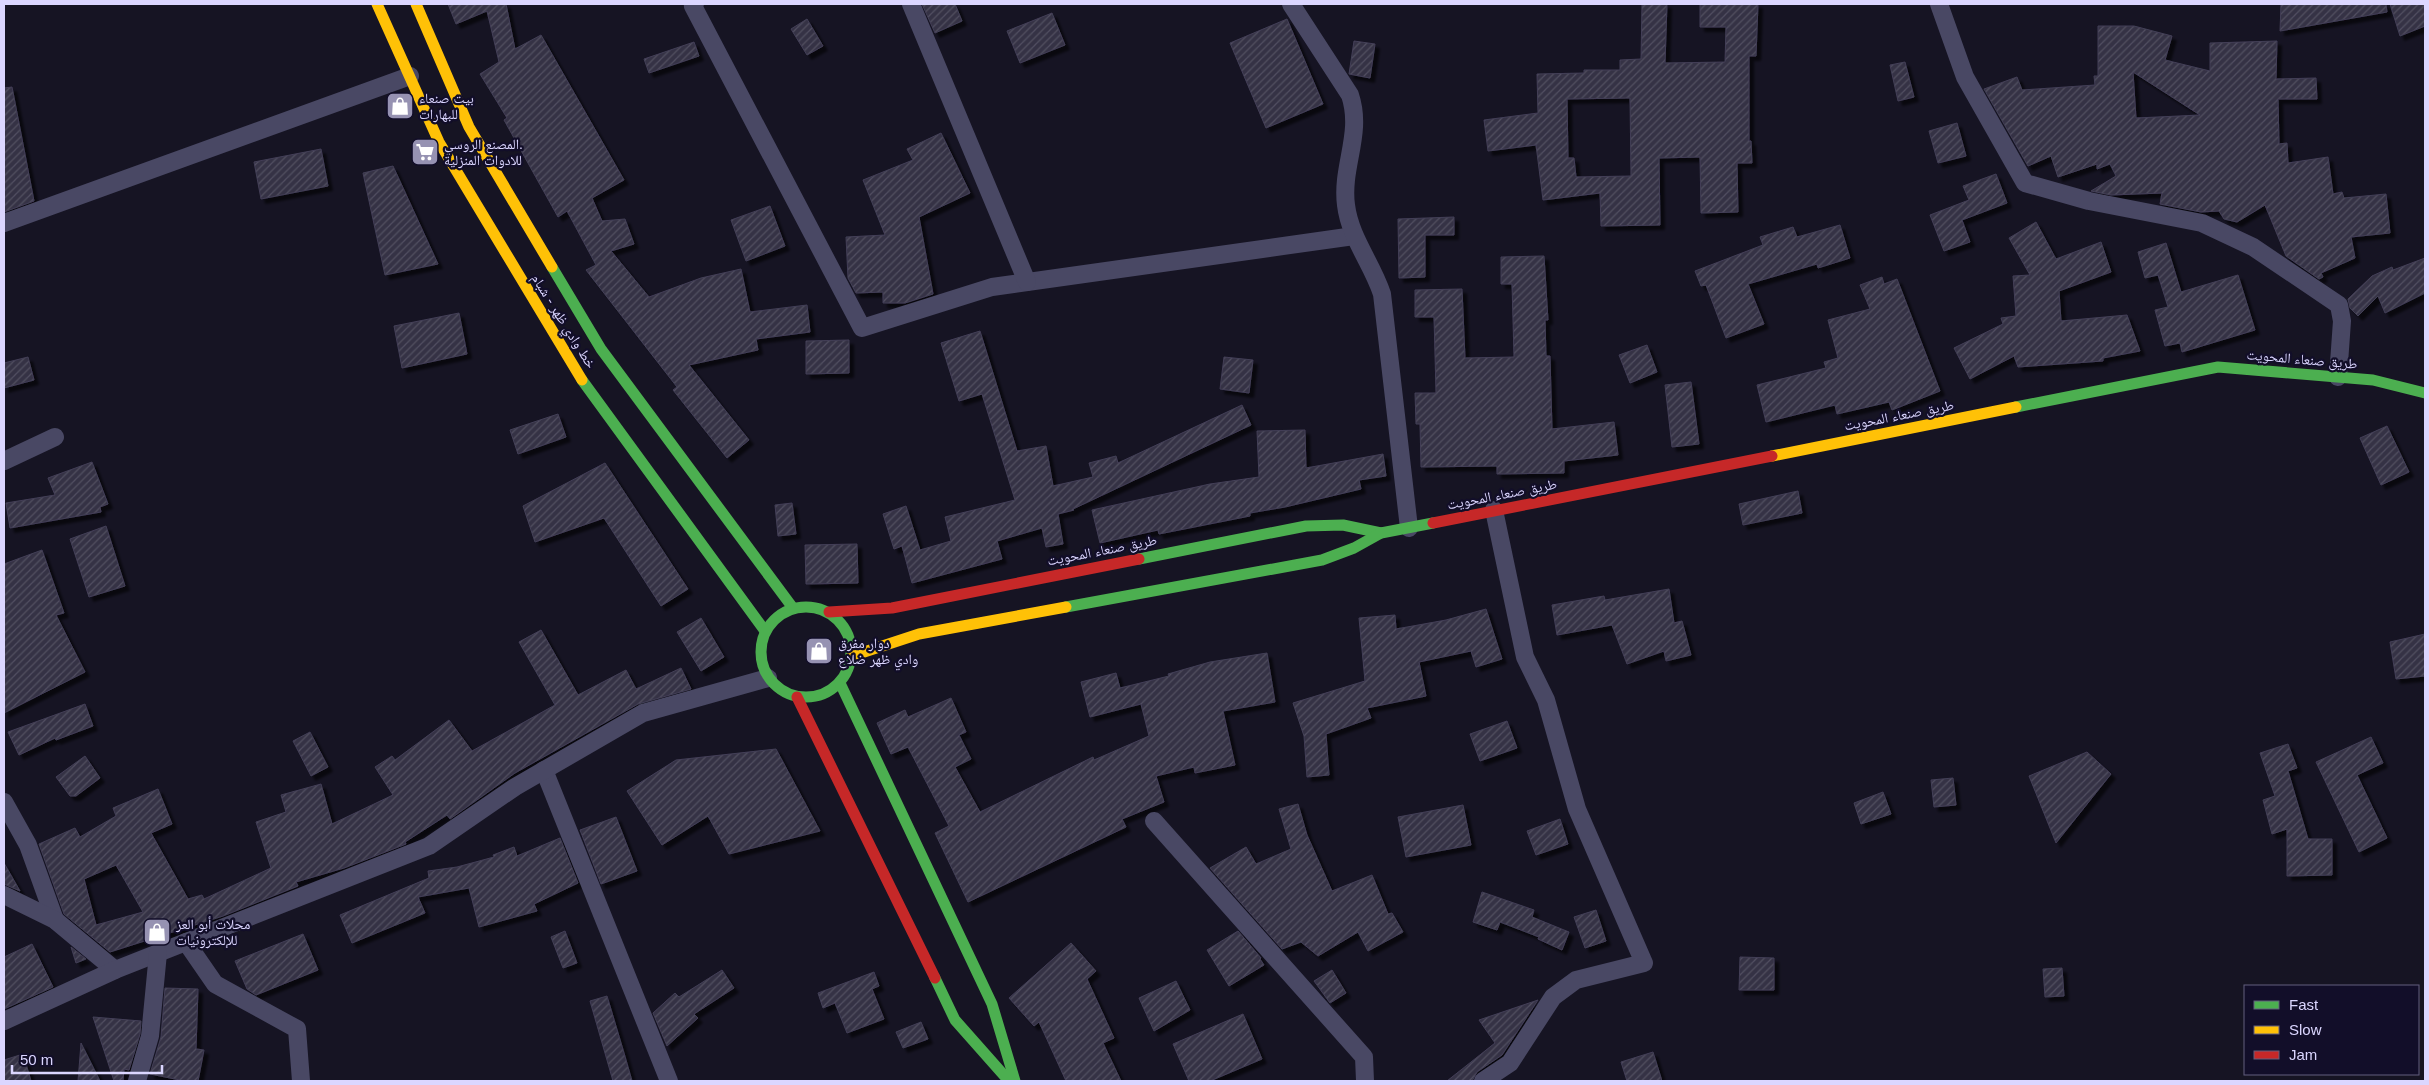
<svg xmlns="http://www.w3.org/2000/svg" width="2429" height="1085" font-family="Helvetica,'Noto Naskh Arabic',sans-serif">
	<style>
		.building { fill: url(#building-hatch); stroke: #433f57; fill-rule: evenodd; filter: url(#shadow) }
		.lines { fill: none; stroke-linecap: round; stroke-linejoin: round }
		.street { stroke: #494864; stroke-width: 18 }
		.fast { stroke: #4caf50; stroke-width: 11 }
		.slow { stroke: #ffc107; stroke-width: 11 }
		.jam { stroke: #c62828; stroke-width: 11 }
		.labels { text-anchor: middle; stroke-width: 4.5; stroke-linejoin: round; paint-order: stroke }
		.poi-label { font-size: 14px; fill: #dbd6ff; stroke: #120e29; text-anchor: start }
		.street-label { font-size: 14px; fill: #dbd6ff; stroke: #120e29 }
	</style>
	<defs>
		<pattern id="building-hatch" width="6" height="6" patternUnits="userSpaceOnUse" patternTransform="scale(1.25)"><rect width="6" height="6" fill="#353245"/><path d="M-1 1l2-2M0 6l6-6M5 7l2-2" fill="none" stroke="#524f61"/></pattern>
		<filter id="shadow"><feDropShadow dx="4.5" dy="4.5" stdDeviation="1" flood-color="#0009"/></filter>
	</defs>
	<rect width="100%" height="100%" fill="#161423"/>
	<g class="building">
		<path d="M448,4H506L515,49L541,35L624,180L592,198L602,221L625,219L634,244L611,251L649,297L701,278L741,269L750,312L807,305L810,332L756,339L758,350L689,365L749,440L727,458L673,390L677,387L586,270L596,265L567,211L558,217L504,120L507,118L480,74L499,62L487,11L456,24Z"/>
		<path d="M922,4H955L962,21L935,33Z"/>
		<path d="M1642,4H1667L1665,63L1725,62L1726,27H1700V4H1758L1756,56H1749V141H1751L1752,163H1737L1738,212L1701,213L1700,157L1659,158L1660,225L1601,226L1600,193L1543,200L1536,145L1488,151L1484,120L1538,113L1537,74L1584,73V70H1620V60L1641,59ZM1630,98L1631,176L1576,177L1574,158H1568L1567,99Z"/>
		<path d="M2281,4H2386L2387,12L2280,31Z"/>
		<path d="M2390,4H2425V26L2400,36Z"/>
		<path d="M1052,13L1065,45L1020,63L1007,31Z"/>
		<path d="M807,19L823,46L807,55L791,29Z"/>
		<path d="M1287,19L1323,104L1266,128L1230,43Z"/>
		<path d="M2098,26H2134L2172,36L2165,60L2210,71V43L2277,41L2276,79L2316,78L2317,99H2278L2279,144L2287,143L2288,163L2328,157L2333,194L2342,192L2344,198L2386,194L2390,233L2351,237L2355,258L2321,273L2323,277L2319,279L2286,256L2265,205L2237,222L2224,219L2219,211L2201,212L2160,204L2162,193L2111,195L2091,191L2116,176L2110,164L2097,169V164L2058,177L2051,156L2028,166L1984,89L2017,77L2022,90L2095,85L2094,76H2098ZM2133,72L2200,115L2136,118Z"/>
		<path d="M1354,41L1375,44L1370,78L1349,74Z"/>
		<path d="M694,42L699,56L649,73L644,59Z"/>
		<path d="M1905,62L1914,97L1898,101L1890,65Z"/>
		<path d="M12,87L34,201L4,212V88Z"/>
		<path d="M1957,123L1966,156L1938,163L1929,131Z"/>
		<path d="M941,133L970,193L919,217L933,294L905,303H883V292L856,293L848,278L846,237L885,235L863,180L913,160L907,149Z"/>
		<path d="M321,149L328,186L261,199L254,162Z"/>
		<path d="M393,166L438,264L385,275L363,173Z"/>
		<path d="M1996,174L2007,203L1962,220L1970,242L1944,251L1930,215L1969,200L1963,186Z"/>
		<path d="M770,206L785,246L746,261L731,220Z"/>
		<path d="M1454,217V235H1425V277L1399,278L1398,219Z"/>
		<path d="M2036,222L2056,259L2101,242L2111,272L2059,291L2061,321L2127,315L2140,351L2103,358V361L2018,367L2014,356L1970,379L1954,348L2003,324L2001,318L2016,316L2013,276L2030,275L2009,238Z"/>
		<path d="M1840,225L1850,258L1818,268L1817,264L1748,284L1764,324L1726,338L1706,285L1701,286L1695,271L1763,245L1760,237L1793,227L1797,237Z"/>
		<path d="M2166,243L2181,292L2238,275L2255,330L2182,352L2180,343L2165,346L2155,310L2168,307L2158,275L2145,278L2138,252Z"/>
		<path d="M1544,256L1548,320H1545L1546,356H1550L1552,429L1614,422L1618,455L1564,461V473L1497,474V466L1421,467L1420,424H1416L1415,393H1436L1434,317H1415V290L1462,289L1465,358L1514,357L1512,284H1501V257Z"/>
		<path d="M2425,258V293L2385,313L2378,296L2358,316L2350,308L2348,299L2372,276L2392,267L2393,270Z"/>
		<path d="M1882,277L1884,284L1897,279L1940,391L1892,410L1889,402L1837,414L1835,405L1766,422L1757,385L1826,368L1824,362L1838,358L1828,320L1870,309L1860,285Z"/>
		<path d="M459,313L467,354L402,368L394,326Z"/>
		<path d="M980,331L1017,451L1046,446L1053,486L1093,477L1089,463L1116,456L1118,463L1242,405L1251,425L1073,509L1074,510L1058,514L1063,544L1046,547L1042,528L997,541L1002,559L912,583L902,546L894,549L883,514L906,506L920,550L951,541L945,517L1015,500L982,394L959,401L941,343Z"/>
		<path d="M849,340V373L806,374V341Z"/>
		<path d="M1647,345L1657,372L1630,383L1619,355Z"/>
		<path d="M28,357L34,380L4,388V363Z"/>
		<path d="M1224,357L1253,360L1249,393L1220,389Z"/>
		<path d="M1691,382L1699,444L1672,447L1665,385Z"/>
		<path d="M558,414L566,437L518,454L510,430Z"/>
		<path d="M2387,426L2409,472L2381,485L2360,438Z"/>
		<path d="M1305,430L1306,468L1383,454L1386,476L1359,480L1361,489L1285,507L1250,513V516L1159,534L1158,530L1100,543L1092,510L1210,484L1259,477L1257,431Z"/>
		<path d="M92,462L108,504L100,507L101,512L10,528L6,503L55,495L48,478Z"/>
		<path d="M605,463L688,589L661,606L604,518L535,542L523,506Z"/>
		<path d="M1798,491L1802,513L1743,525L1739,504Z"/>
		<path d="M792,503L796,534L778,536L775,505Z"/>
		<path d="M106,526L125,586L89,597L70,539Z"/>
		<path d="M857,544L858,583L806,584L805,545Z"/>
		<path d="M42,550L64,613L56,615L85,672L4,713V564Z"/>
		<path d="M1669,589L1674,623L1682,621L1691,655L1666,661L1664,651L1627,664L1612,625L1557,635L1552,605L1604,596L1605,600Z"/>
		<path d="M1486,609L1502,659L1476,667L1471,651L1419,662L1426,696L1367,708L1371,718L1326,734L1329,775L1307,777L1304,736L1293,703L1365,681L1359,618L1395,615L1396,629L1446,620Z"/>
		<path d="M701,618L724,657L701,671L677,632Z"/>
		<path d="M541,630L578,695L626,670L636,689L681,668L691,689L638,704L515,773L450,819L447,815L405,842L406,844L344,868L296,882L298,886L223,916L110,952L64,914L39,844L75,828L80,837L116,816L113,808L158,789L172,824L151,833L188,899L202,895L204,899L271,868L256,822L286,812L281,795L321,784L332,824L393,795L375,767L392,756L395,760L449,720L472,751L555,705L519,642ZM116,865L143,912L96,925L84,879Z"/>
		<path d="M2425,634V676L2396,679L2390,642Z"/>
		<path d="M1267,653L1275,702L1223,711L1235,765L1195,773L1194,767L1156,776L1164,802L1122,819L1126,827L968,902L935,833L949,826L908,747L891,754L877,723L905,710L908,717L951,698L966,732L959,735L971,759L955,767L980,812L1093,757L1094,760L1149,736L1141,704L1090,717L1081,682L1116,673L1120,688L1169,676L1168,674L1210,662Z"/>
		<path d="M85,704L93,726L56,740L55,738L19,755L8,732Z"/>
		<path d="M1507,721L1517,748L1480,761L1470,734Z"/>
		<path d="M310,732L328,767L311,776L293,741Z"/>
		<path d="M2371,737L2383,763L2357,775L2387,838L2359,852L2316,762Z"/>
		<path d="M2288,744L2297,768L2288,771L2308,839H2332V875L2287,876V829L2272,834L2263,800L2275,796L2260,753Z"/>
		<path d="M776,749L820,831L729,854L708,816L662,845L627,791L676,760Z"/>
		<path d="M2087,752L2111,774L2056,843L2029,776Z"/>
		<path d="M85,756L100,778L76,796H70L56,777Z"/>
		<path d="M1953,778L1956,805L1934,807L1931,780Z"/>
		<path d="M1883,792L1891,814L1861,824L1854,803Z"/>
		<path d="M1298,804L1307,835L1332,891L1372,875L1388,914L1392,913L1403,932L1368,951L1358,932L1318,956L1301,942L1282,949L1210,868L1246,847L1256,864L1291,849L1279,809Z"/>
		<path d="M1463,805L1471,845L1406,857L1398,817Z"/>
		<path d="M616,817L637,871L601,884L580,830Z"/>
		<path d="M1560,819L1568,844L1536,855L1527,831Z"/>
		<path d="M560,838L578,883L534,904L537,911L479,927L469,888L418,897L425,913L352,943L340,915L429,878L428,871L457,867L494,857L493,855L514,847L517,856Z"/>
		<path d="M4,863L20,891L4,884Z"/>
		<path d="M1482,892L1534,910L1532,917L1569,932L1562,950L1538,939L1539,937L1500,922L1497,930L1473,922Z"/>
		<path d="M1596,910L1606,941L1585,948L1574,917Z"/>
		<path d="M565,931L577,963L563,968L551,937Z"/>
		<path d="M1238,931L1261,958L1260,959L1264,965L1229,986L1207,950Z"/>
		<path d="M303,934L318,970L256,995L247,989L235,961Z"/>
		<path d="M1071,943L1096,971L1087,979L1114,1038L1103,1043L1121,1081H1066L1039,1022L1034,1026L1009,998Z"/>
		<path d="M32,944L53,987L4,1009V957Z"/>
		<path d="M71,947L86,959L76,963Z"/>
		<path d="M1740,957L1774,958V990H1739Z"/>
		<path d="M2062,968L2064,996L2045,997L2043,969Z"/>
		<path d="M722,970L734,988L694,1014L698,1018L667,1046L653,1013L675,993L679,997Z"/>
		<path d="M1332,970L1346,993L1330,1003L1314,981Z"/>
		<path d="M874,972L879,986L872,989L884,1019L847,1033L835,1003L823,1008L818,993Z"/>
		<path d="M1176,981L1190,1010L1154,1031L1139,998Z"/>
		<path d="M165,988L198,989L196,1049L204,1050L198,1081H185L150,1074L161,1037Z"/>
		<path d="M607,996L624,1053L632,1081H613L590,1001Z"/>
		<path d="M1538,1000L1502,1055L1477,1072L1472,1081H1447L1495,1043L1479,1020Z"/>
		<path d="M1243,1014L1262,1059L1210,1081H1189L1173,1044Z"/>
		<path d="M93,1017L141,1021L140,1034L129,1070L124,1069L123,1081H114Z"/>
		<path d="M921,1022L928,1039L903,1048L896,1032Z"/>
		<path d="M81,1043L100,1081H78Z"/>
		<path d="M1653,1052L1662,1081H1627L1621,1062Z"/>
		<path d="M23,1054L31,1081H4V1060Z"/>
	</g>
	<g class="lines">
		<g class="street">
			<path d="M695,4L693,6L862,328L992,287L1354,236"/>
			<path d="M911,4L1027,282"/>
			<path d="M1291,4L1350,95C1363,134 1341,166 1346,205C1350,238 1372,263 1382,294L1409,528"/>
			<path d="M1939,4L1965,77L2025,183L2089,201L2202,223L2253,247L2339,305L2342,321L2338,377"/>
			<path d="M4,223L410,76"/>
			<path d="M4,461L55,437"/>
			<path d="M544,770L669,1081"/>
			<path d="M4,802L28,845L55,920"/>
			<path d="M1154,821L1364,1057L1365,1081"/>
			<path d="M4,895L55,920L115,970"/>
			<path d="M186,942L215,984L297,1029L301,1081"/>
			<path d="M4,1021L115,970L429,846L515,787L643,713L768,678"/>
			<path d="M137,1081L150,1036L158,953"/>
			<path d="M1483,1081L1510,1063L1553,997L1576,980L1644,963L1577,809L1546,700L1525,657L1494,510"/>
		</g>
		<g class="fast">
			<path d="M552,267L601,349L793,608"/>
			<path d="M582,380L765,631"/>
			<path d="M2016,407L2218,367L2373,380L2425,393"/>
			<path d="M1139,559L1306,526L1343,525L1381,533"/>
			<circle cx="806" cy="652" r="45"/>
			<path d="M1066,607L1322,560L1354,548L1381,533L1433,523"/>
			<path d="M840,683L992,1004L1015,1081"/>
			<path d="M935,978L955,1020L1009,1081"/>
		</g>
		<g class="slow">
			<path d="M377,4L439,142L582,380"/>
			<path d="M416,4L469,127L552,267"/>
			<path d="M1772,456L2016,407"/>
			<path d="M852,656L919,634L1066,607"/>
		</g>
		<g class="jam">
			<path d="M1433,523L1772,456"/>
			<path d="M829,612L892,608L1139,559"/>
			<path d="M797,697L935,978"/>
		</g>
	</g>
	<defs>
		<g id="shop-square" transform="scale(1.4375)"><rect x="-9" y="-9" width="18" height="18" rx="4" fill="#9692b2" stroke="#120e29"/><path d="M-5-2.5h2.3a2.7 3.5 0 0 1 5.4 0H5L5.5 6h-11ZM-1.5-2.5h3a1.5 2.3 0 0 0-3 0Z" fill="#fff"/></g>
		<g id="supermarket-square" transform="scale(1.4375)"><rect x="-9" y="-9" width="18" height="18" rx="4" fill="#9692b2" stroke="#120e29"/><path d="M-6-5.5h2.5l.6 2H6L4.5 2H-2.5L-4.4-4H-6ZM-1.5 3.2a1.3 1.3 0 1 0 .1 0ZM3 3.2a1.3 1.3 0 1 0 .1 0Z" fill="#fff"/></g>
	</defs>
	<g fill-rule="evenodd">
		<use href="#shop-square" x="400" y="106"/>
		<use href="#supermarket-square" x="425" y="152"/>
		<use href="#shop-square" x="819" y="651"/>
		<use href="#shop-square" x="157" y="932"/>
	</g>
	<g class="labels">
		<g class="poi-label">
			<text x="419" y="103">بيت صنعاء<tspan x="419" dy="16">للبهارات</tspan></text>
			<text x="444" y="149">المصنع الروسي.<tspan x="444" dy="16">للادوات المنزلية</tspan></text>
			<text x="838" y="648">دوار مفرق<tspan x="838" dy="16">وادي ظهر ضلاع</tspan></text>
			<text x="176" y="929">محلات أبو العز<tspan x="176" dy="16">للإلكترونيات</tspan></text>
		</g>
		<g class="street-label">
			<text transform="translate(564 321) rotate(58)" y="5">خط وادي ظهر - شبام</text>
			<text transform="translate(2302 359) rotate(5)" y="5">طريق صنعاء المحويت</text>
			<text transform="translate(1899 415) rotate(-11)" y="5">طريق صنعاء المحويت</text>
			<text transform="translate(1502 494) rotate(-11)" y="5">طريق صنعاء المحويت</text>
			<text transform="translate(1102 550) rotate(-11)" y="5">طريق صنعاء المحويت</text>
		</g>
	</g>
	<rect width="2429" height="1085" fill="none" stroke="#dbd6ff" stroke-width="10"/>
	<rect x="2244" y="985" width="175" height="90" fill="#120e29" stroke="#625e7f"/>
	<rect x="2254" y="1001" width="25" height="8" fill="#4caf50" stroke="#625e7f"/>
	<text x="2289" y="1010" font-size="15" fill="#dbd6ff">Fast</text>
	<rect x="2254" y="1026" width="25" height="8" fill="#ffc107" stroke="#625e7f"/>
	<text x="2289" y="1035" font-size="15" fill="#dbd6ff">Slow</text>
	<rect x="2254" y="1051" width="25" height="8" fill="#c62828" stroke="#625e7f"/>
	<text x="2289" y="1060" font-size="15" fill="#dbd6ff">Jam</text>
	<path d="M12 1065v8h150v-8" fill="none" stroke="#dbd6ff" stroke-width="2.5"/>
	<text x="20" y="1065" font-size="15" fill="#dbd6ff" stroke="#120e29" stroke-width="4" paint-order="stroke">50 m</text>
</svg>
